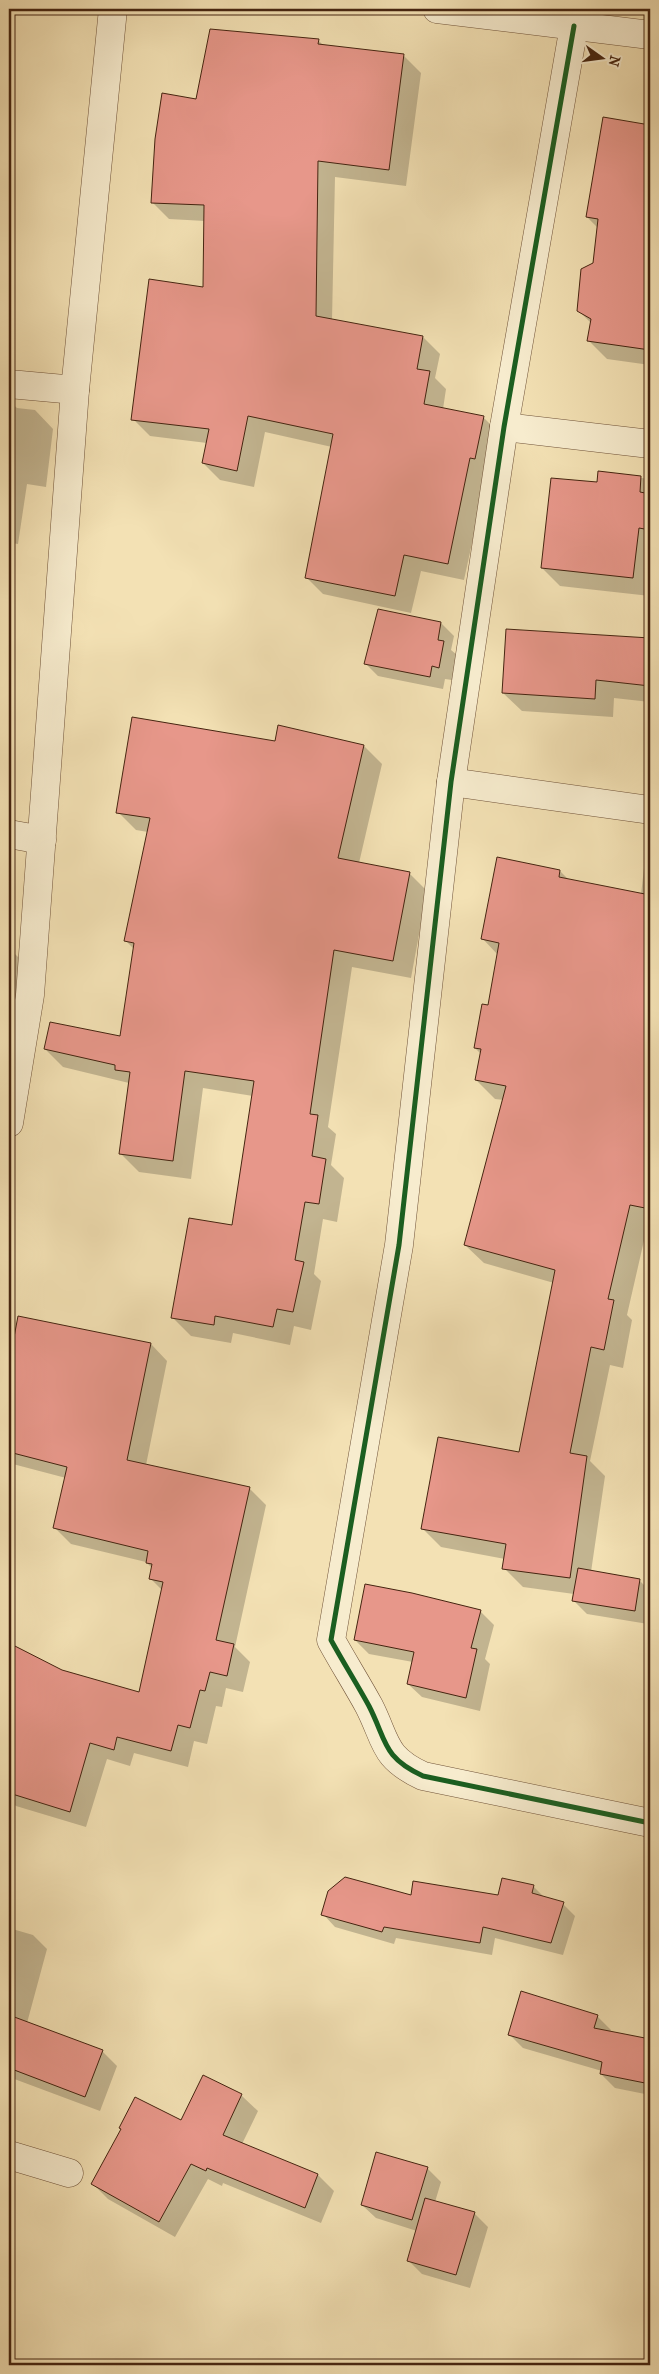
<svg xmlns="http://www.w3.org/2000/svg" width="659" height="2374" font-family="'IM FELL French Canon',serif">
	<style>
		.shadow { fill: #0003 }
		.building { fill: #e7978a; stroke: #452410 }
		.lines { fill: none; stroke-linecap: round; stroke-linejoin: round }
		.minor-casing { stroke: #705339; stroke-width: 29 }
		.minor { stroke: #f7ecce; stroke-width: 28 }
		.cycleway-casing { stroke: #f7ecce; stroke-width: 8 }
		.cycleway { stroke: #1b5e20; stroke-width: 5 }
	</style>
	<rect width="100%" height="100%" fill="#f3e1b4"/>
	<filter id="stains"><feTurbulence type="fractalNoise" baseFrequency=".004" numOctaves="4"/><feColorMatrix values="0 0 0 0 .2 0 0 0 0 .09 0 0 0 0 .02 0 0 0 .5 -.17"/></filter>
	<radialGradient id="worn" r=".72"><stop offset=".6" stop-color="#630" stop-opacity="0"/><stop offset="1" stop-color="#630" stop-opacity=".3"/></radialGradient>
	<g class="shadow">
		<path d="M318,40L324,46L404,56L421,73L406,186L335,177L332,321L423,337L440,354L435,378L446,389L443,409L483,417L500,434L487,474L464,580L421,571L411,613L323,594L306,577L332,447L265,432L254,487L220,480L203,463L207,443L150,436L133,419L204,288L205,221L169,219L152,202L197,100Z"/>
		<path d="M604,118L650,126V365L607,359L589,341L592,324L578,310L594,263L598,228L587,217Z"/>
		<path d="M9,401L17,408L35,410L53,429L46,487L27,484L18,544L12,543L9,564Z"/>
		<path d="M599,473L650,479V596L560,586L542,568L598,484Z"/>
		<path d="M650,607V702L614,698L613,717L522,711L503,693L646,639Z"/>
		<path d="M441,623L454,636L451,650L457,655L452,680L445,679L443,689L378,676L365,663Z"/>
		<path d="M275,742L364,746L382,764L359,863L409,873L427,891L411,978L352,967L328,1127L336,1134L331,1165L344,1178L337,1222L323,1219L314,1274L321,1281L311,1330L294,1326L290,1345L233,1333L231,1343L191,1336L173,1318L233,1227L253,1096L203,1088L191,1179L139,1172L121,1154L129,1083L63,1067L45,1049L121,1038L135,950L126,941L148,832L136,830L118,812Z"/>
		<path d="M645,859L650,860V1223H648L627,1315L632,1320L623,1368L610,1365L590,1461L605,1476L591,1572L639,1580L650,1591L648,1624L587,1614L573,1600L574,1594L523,1587L504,1568L505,1559L441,1547L422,1528L520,1453L554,1283L484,1263L465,1245L504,1100L495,1099L476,1080L481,1054L475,1048L489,1006L498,955L482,938L560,871L569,880L641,895Z"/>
		<path d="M9,948L25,964L10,1029H9Z"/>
		<path d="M19,1318L151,1344L167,1361L146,1465L249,1488L266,1505L235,1647L250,1662L243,1692L226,1688L222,1707L216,1706L207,1744L194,1741L188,1767L134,1753L130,1766L107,1759L86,1827L16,1806L9,1799V1757L12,1745L9,1743V1644L62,1671L140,1693L162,1590L150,1578L152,1568L146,1562L71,1544L54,1527L66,1478L9,1463V1371Z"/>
		<path d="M480,1611L494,1625L485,1659L490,1664L480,1711L422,1697L408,1684L413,1662L369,1654L355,1640Z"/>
		<path d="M533,1886L545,1898L563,1904L575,1916L563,1955L495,1938L492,1955L396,1938L394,1944L335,1927L323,1914L412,1897H499Z"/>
		<path d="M9,1928L33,1935L47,1949L27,2023L102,2051L117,2066L100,2111L9,2077Z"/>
		<path d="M597,2016L611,2030L610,2032L650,2040V2095L615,2088L601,2074L602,2071L523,2048L509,2034Z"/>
		<path d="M203,2077L242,2096L258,2111L242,2144L318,2175L334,2191L321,2223L223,2183L222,2186L208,2179L175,2237L108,2199L92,2183L181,2121Z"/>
		<path d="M427,2168L441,2182L435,2202L474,2213L488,2227L470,2288L422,2274L408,2260L417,2231L376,2218L362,2205Z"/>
	</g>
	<g class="building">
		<path d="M210,29L319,39L318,44L404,54L389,170L318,161L316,316L423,336L417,369L430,371L424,404L484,416L475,459L470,458L448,564L404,555L395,596L305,578L333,434L248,416L237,471L202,463L209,429L131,420L149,279L203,287L204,205L151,203L155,139L162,93L196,99Z"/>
		<path d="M603,117L650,125V350L587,341L591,319L577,311L581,269L593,263L598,219L586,217Z"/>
		<path d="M598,471L641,476L640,492L650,494V530L639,528L633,578L541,568L551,478L597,482Z"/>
		<path d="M378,609L441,622L438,640L444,641L439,668L432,666L430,677L364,664Z"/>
		<path d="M506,629L650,638V686L596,680L595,699L502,693Z"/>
		<path d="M132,717L275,741L278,725L364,745L338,858L410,872L393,961L334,950L310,1114L318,1115L312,1156L326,1159L319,1204L305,1202L295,1260L304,1262L293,1312L277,1309L273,1327L215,1316L214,1325L171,1318L189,1218L232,1225L254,1081L185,1071L173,1161L119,1154L130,1072L115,1070V1065L44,1049L50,1022L120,1036L134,943L124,941L150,818L116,813Z"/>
		<path d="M497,857L560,870L559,877L650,895V1184L645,1208L630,1205L608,1299L614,1300L604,1350L591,1347L570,1453L587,1456L570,1578L502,1569L506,1544L421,1529L438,1437L519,1452L555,1270L464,1245L506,1086L475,1080L481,1049L474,1048L482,1004L488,1005L499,943L481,939Z"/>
		<path d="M18,1316L151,1343L127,1460L250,1487L216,1640L234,1644L227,1676L210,1672L205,1691L200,1690L190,1728L178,1725L171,1751L117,1737L114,1750L90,1743L70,1812L9,1793V1643L62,1670L139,1692L163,1582L149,1579L152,1564L146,1563L148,1551L53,1528L67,1467L9,1452V1364Z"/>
		<path d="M578,1568L640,1579L635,1611L572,1601Z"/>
		<path d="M365,1584L412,1593L481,1610L471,1648L477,1649L466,1698L407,1684L414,1652L354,1640Z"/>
		<path d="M345,1877L411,1895L413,1881L498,1895L502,1878L534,1885L532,1893L564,1902L551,1943L483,1927L480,1943L384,1927L382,1932L321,1915L328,1891Z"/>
		<path d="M521,1991L598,2015L594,2028L650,2039V2084L600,2074L602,2062L508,2035Z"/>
		<path d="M9,2015L103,2050L85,2097L9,2068Z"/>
		<path d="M203,2075L242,2094L223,2135L318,2174L305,2208L207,2168L206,2171L191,2164L159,2222L91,2184L121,2129L119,2128L135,2097L181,2120Z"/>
		<path d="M376,2152L428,2167L412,2220L361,2205Z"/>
		<path d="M425,2198L475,2212L456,2275L407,2261Z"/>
	</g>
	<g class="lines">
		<g class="minor-casing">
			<g id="minor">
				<path d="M437,9L650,35"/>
				<path d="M574,26L504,427L451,782L399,1245L331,1640C343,1662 357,1684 369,1706C387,1741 382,1757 423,1776L650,1823"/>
				<path d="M9,384L75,390"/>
				<path d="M504,427L650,444"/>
				<path d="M451,782L650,810"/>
				<path d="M9,834L42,840"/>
				<path d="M9,1123L30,995L75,390L113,9"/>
				<path d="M9,2155L69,2173"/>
			</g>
		</g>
		<use href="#minor" class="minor"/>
		<g class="cycleway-casing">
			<path id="cycleway" d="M574,26L504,427L451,782L399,1245L331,1640C343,1662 357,1684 369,1706C387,1741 382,1757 423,1776L650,1823"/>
		</g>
		<use href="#cycleway" class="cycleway"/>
	</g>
	<rect width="659" height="2374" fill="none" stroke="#f3e1b4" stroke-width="30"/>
	<rect x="10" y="10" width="639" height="2354" fill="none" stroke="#452410" stroke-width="2.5"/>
	<rect x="15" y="15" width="629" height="2344" fill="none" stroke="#452410"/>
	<g transform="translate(602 58) rotate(104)" stroke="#f7ecce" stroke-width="4" paint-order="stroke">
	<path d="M0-4L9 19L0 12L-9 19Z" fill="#452410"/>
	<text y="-8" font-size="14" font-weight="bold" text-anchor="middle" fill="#452410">N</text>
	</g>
	<rect width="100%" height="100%" filter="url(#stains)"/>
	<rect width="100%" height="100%" fill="url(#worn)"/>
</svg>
